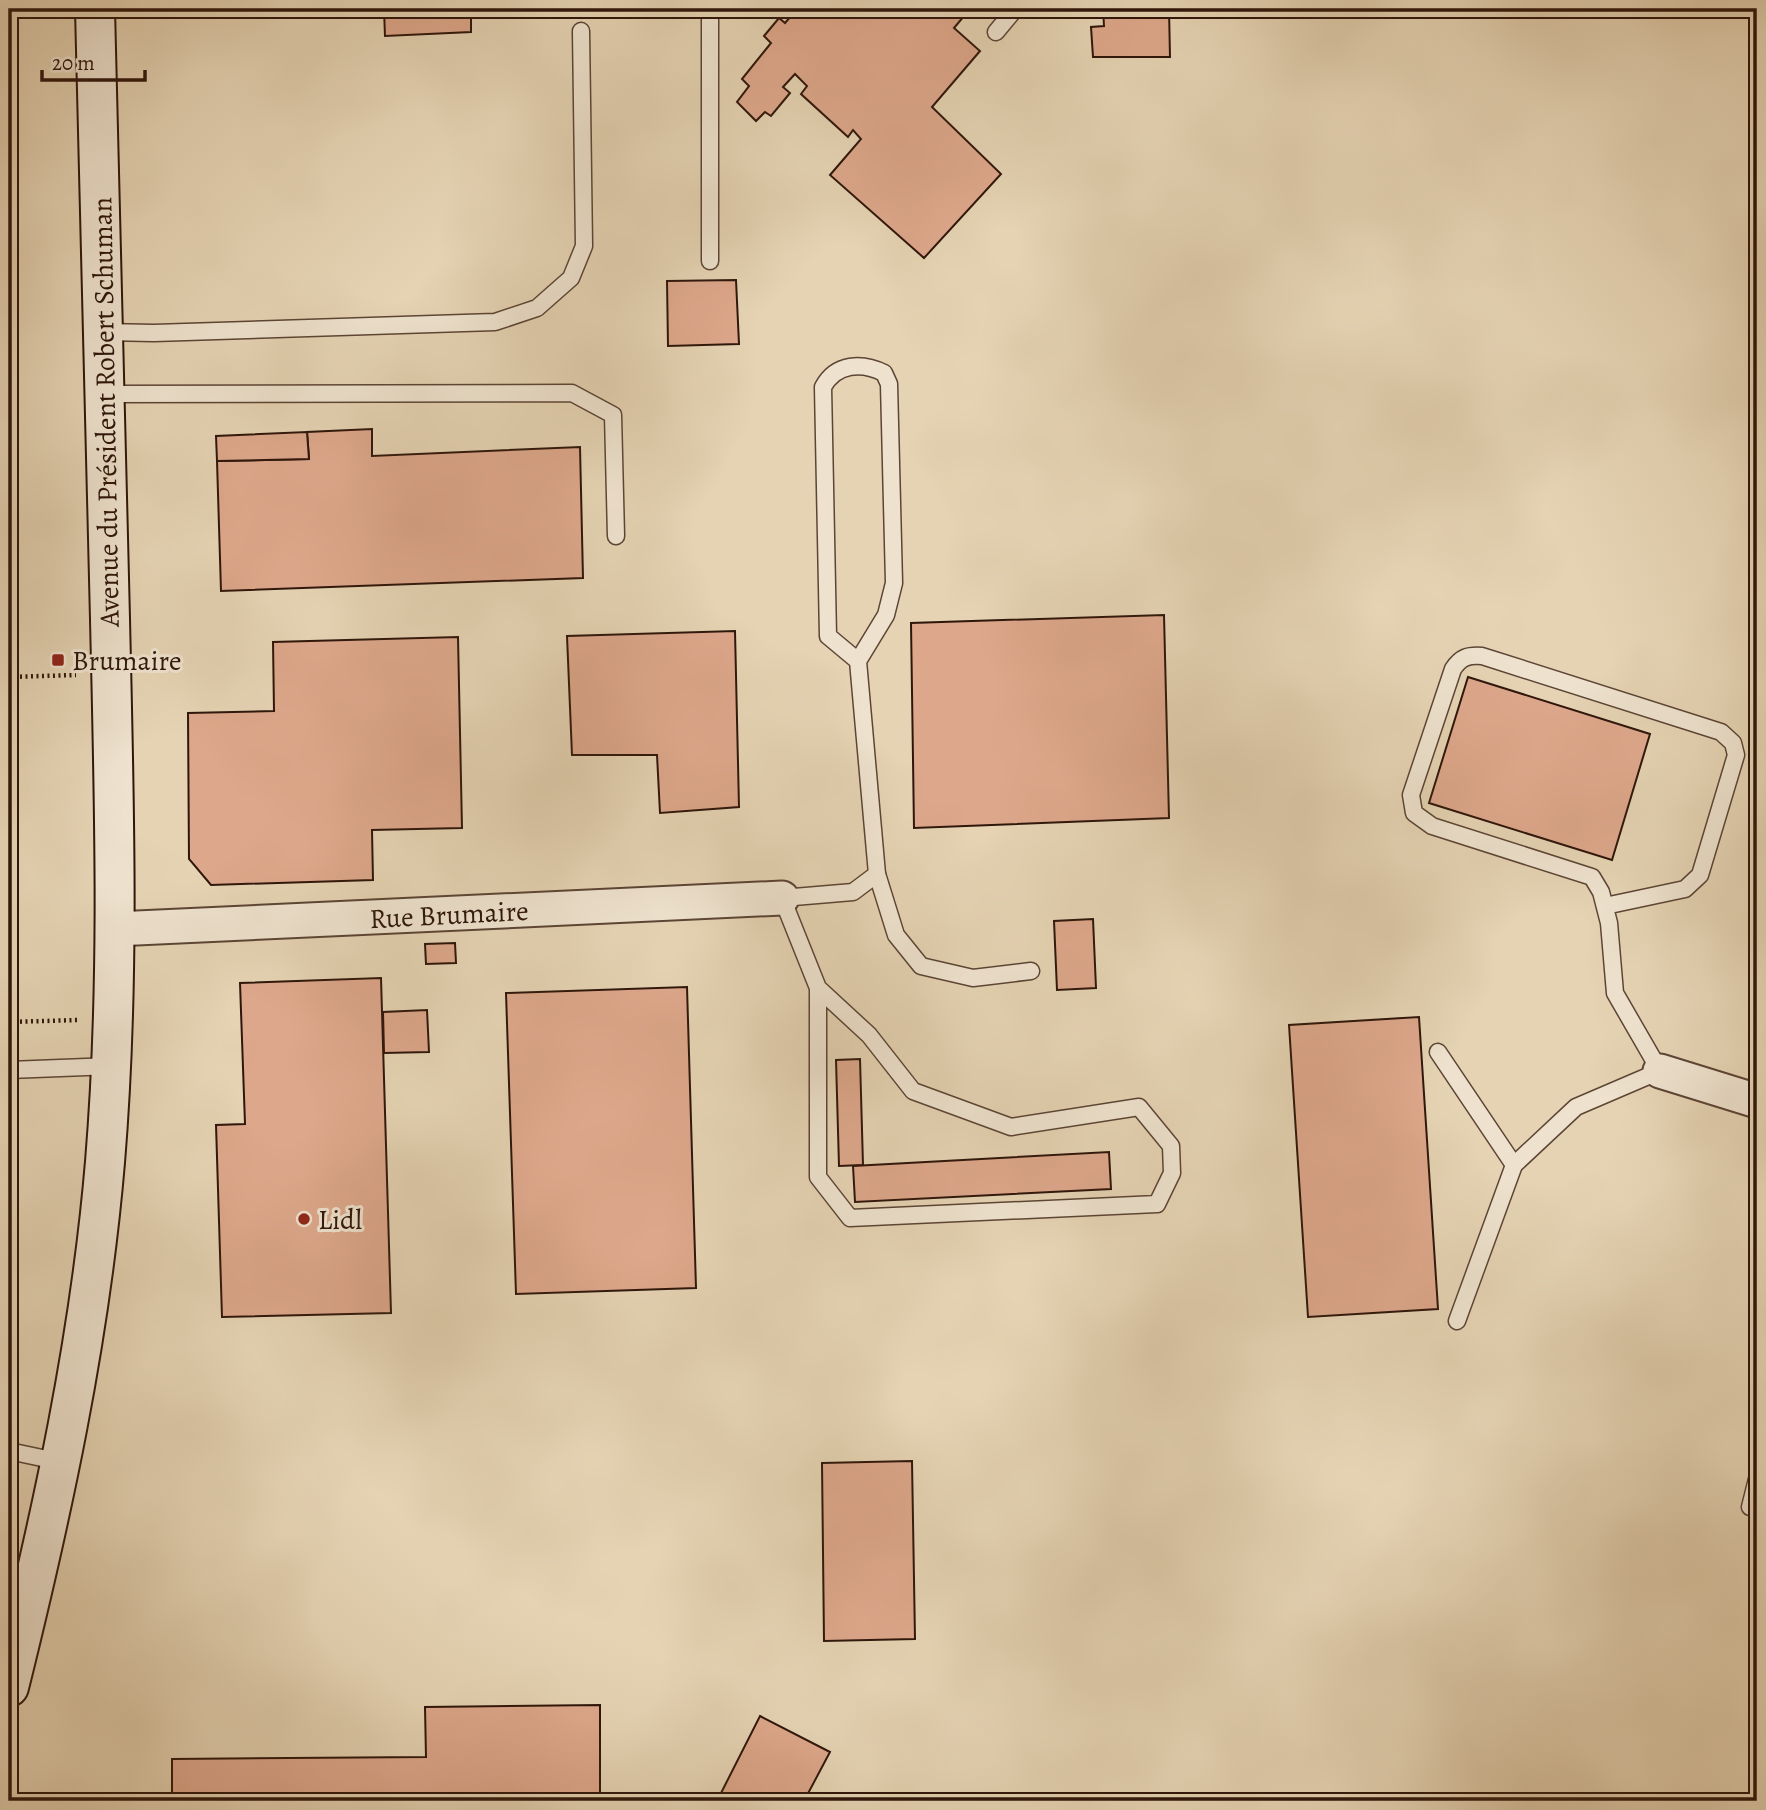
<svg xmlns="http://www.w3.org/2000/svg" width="1766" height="1810" font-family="Alegreya,serif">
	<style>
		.building { fill: #dda78b; stroke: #2f160b; stroke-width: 2 }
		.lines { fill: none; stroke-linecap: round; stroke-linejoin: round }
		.lane-casing { stroke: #5c4535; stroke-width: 19 }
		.street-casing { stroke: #5c4535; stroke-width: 37 }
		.secondary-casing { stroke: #2f160b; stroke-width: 42 }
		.path { stroke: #2f160b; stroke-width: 4.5; stroke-dasharray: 2 3.5; stroke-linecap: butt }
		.lane { stroke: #eee2ce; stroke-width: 16 }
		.street { stroke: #eee2ce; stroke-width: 33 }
		.secondary { stroke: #eee2ce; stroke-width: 38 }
		.poi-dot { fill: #8f2418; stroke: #eee2ce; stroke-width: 2.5 }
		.labels { text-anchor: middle; stroke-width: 6; stroke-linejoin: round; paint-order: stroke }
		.street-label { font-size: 28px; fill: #2f160b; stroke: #eee2ce }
		.poi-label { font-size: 28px; fill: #2f160b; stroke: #eee2ce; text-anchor: start }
	</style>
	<rect width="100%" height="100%" fill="#e5d3b3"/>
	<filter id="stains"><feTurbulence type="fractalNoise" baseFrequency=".00286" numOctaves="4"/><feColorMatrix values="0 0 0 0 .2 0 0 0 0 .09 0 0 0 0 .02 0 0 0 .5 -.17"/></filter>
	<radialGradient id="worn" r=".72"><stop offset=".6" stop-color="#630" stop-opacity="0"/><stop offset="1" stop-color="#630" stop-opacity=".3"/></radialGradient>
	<g class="building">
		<path d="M384,9H497L471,10V32L385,36Z"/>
		<path d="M797,9H970L954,28L980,51L932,107L1001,174L924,258L830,175L861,139L853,130L848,137L801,94L807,86L795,74L783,87L790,93L771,116L765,112L756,121L737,102L749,86L742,79L771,43L764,36L779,18L785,23Z"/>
		<path d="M1103,9H1169L1170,57H1093L1091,27L1104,26Z"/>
		<path d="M736,280L739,344L668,346L667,281Z"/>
		<path d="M372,429V456L580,447L583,578L221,591L217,461L309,459L307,432Z"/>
		<path d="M307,432L309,459L217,461L216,436Z"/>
		<path d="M1164,615L1169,818L914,828L911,623Z"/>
		<path d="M735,631L739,807L660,813L657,755H572L567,636Z"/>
		<path d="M458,637L462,828L372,830L373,880L211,885L189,859L188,713L274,711L273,642Z"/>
		<path d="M1468,677L1650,734L1612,860L1429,803Z"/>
		<path d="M9,825H13L14,875H9Z"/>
		<path d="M1093,919L1096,988L1057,990L1054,921Z"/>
		<path d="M9,925H16V971L9,972Z"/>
		<path d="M455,943L456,963L426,964L425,944Z"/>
		<path d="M381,978L391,1313L222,1317L216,1125L245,1124L240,983Z"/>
		<path d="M687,987L696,1288L516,1294L506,993Z"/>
		<path d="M427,1010L429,1052L384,1053L383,1012Z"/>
		<path d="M1419,1017L1438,1309L1308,1317L1289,1025Z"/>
		<path d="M860,1059L863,1165L839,1166L836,1060Z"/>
		<path d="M1109,1152L1111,1189L855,1202L853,1166Z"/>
		<path d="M912,1461L915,1639L824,1641L822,1463Z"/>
		<path d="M600,1705V1801H172V1759L426,1757L425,1707Z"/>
		<path d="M760,1716L830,1752L804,1801H717Z"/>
	</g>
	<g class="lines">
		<g class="lane-casing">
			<g id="lane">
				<path d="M996,32L1015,9"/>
				<path d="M710,261V9"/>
				<path d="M103,332L154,333L495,322L537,308L571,278L584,246L581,31"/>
				<path d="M104,394L572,393L613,415L616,536"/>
				<path d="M877,874L896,935L921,966L973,978L1031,971"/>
				<path d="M818,988L869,1035L913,1091L1011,1127L1139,1107L1171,1146L1172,1173L1157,1204L850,1218L818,1177V988L782,898L853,892L877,874L858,661L828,636L823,387C836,363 862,362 884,373L889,384L894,583L886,615L858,661"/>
				<path d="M1438,1052L1514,1165"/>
				<path d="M9,1070L112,1066"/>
				<path d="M1457,1321L1514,1165L1576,1107L1660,1071L1615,993L1609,923L1601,892L1592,877L1432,826L1414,813L1411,795L1453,669C1461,657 1468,655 1482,656L1721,732L1733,743L1736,755L1700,875L1685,889L1605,906"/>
				<path d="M9,1451L61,1462"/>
				<path d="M1750,1507L1757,1479"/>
			</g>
		</g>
		<g class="street-casing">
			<g id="street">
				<path d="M115,929L782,898"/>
				<path d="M1660,1071L1757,1101"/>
			</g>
		</g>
		<g class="secondary-casing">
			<path id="secondary" d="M9,1687C52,1514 90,1340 105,1162C120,981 114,800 110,619C105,416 100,212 95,9"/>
		</g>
		<g class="path">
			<path d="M9,677L76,675"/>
			<path d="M9,1022L78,1020"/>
		</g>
		<use href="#lane" class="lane"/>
		<use href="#street" class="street"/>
		<use href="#secondary" class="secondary"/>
	</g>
	<g class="poi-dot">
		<rect x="51" y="653" width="14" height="14" rx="3.5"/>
		<circle cx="304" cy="1219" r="7"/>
	</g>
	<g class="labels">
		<g class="street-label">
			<text transform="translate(105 412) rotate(-91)" y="10">Avenue du Président Robert Schuman</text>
			<text transform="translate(449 914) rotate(-3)" y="10">Rue Brumaire</text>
		</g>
		<g class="poi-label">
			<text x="72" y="670">Brumaire</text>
			<text x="318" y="1229">Lidl</text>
		</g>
	</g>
	<rect width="1766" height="1810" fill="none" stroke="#e5d3b3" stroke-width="35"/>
	<rect x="10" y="10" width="1745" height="1789" fill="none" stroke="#2f160b" stroke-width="3.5"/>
	<rect x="18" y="18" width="1731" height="1775" fill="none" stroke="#2f160b" stroke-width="2"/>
	<path d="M42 70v10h103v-10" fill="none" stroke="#2f160b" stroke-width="3.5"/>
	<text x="52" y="70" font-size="21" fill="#2f160b" stroke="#eee2ce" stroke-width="5" paint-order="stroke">20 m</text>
	<rect width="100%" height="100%" filter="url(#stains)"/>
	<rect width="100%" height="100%" fill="url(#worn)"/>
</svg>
